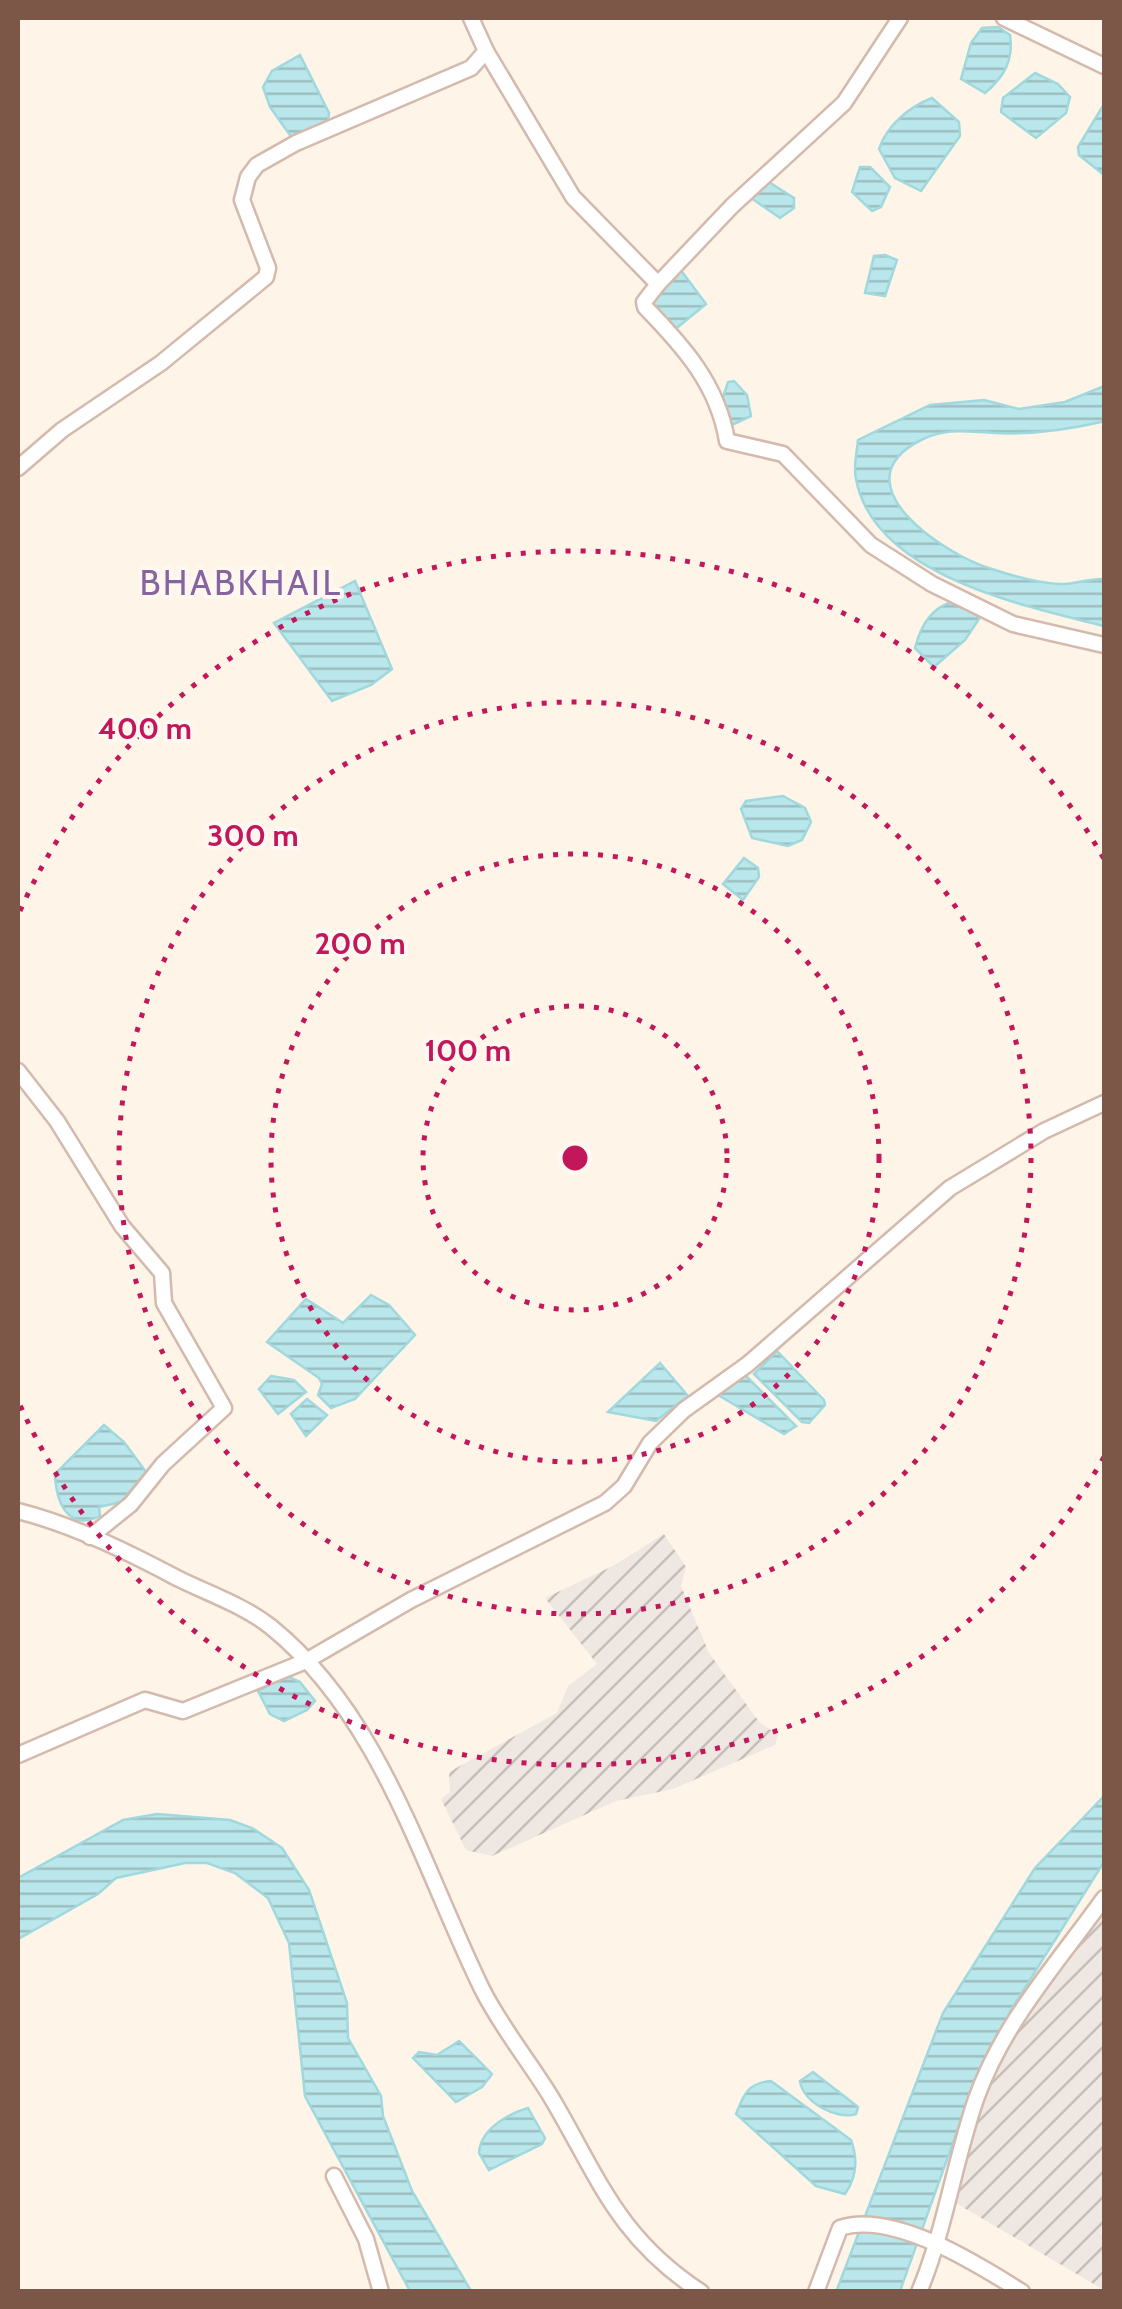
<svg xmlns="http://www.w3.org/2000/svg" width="1122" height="2309" font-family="Cabin,sans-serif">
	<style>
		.industrial { fill: url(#industrial-furrows) }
		.water { fill: url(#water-rules); stroke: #9fd9de; stroke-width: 2.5 }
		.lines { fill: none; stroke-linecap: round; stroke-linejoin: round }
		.minor-casing { stroke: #d3baac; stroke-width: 19 }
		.minor { stroke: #fff; stroke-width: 14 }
		.ring { fill: none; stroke: #c2185b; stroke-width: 5; stroke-dasharray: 5 10 }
		.labels { text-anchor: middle; stroke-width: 8; stroke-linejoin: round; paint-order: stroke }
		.quarter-label { font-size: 35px; letter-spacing: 2.5px; fill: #87649f; stroke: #fff8f1 }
		.centre { fill: #c2185b; stroke: #fff8f1; stroke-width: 5 }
		.ring-label { font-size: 30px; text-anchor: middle; font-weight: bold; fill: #c2185b; stroke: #fff8f1; stroke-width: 8; stroke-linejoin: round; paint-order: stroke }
	</style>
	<defs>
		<pattern id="industrial-furrows" width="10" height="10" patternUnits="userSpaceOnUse" patternTransform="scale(2.5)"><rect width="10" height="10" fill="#efe7e2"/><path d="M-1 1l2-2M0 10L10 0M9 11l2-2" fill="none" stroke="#c7beb9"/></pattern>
		<pattern id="water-rules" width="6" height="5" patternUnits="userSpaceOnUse" patternTransform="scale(2.5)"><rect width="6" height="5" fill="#bae7eb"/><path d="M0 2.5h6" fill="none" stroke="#9cbec0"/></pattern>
	</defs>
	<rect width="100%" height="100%" fill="#fef4e8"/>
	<g class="industrial">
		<path d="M664,1534L686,1567L681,1586L709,1653L760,1723L778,1735L775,1745L673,1789L616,1801L492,1856L466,1850L441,1799L450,1792L449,1772L557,1713L568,1686L597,1664L545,1598L613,1566Z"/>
		<path d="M1104,1915V2219L1100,2233L1104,2236V2290L954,2202L995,2062L1087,1927Z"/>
	</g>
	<g class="water">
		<path d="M998,27L1010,35C1014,60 1004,77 985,93L961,79L971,43L982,28Z"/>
		<path d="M300,55L329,113L328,122L292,138L270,107L263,87L272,71Z"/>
		<path d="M1035,73L1058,84L1070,97L1066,113L1036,138L1001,112L1003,98Z"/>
		<path d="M932,98L959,122L960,136L921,191L895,178L879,149C887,125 909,107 932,98Z"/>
		<path d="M1104,104V175L1079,155L1078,147Z"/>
		<path d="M860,167H870L890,187L881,207L872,211L852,192Z"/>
		<path d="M764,179L794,198V208L780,218L751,198Z"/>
		<path d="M885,255L897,260L885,296L865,293L874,256Z"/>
		<path d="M680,269L706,304L673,331L646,304Z"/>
		<path d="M734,381L747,395L751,416L734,424L727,420L721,403L728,382Z"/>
		<path d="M1104,386V420L1101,422C1066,430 1031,435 995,433C967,432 948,427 921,440C836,483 944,555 992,569C1013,576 1039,583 1059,584C1074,585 1089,578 1104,579V626C1026,606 874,576 856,479C853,468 857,452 858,440L930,405L984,400L1019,409L1065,402Z"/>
		<path d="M355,581L392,669L371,685L332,701L274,623Z"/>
		<path d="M952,602L974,610L979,619L965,640L934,667L915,648C920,628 931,608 952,602Z"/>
		<path d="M783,796L805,808L811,822L802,840L788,846L752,838L741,809L746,801Z"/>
		<path d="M744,858L758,868L759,877L743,900L723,884Z"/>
		<path d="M371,1295L389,1305L415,1335L355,1399L331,1408L318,1395L322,1384L319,1378L267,1342L306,1299L343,1323Z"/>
		<path d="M777,1351L824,1400L825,1405L809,1423L802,1422L754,1374Z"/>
		<path d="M660,1363L688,1396L656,1421L608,1412Z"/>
		<path d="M745,1375L796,1426L784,1434L718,1395Z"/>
		<path d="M271,1376L294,1380L306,1392L278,1414L259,1389Z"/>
		<path d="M307,1399L327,1415L306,1436L291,1414Z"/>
		<path d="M104,1425L124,1442L146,1472L121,1502L99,1507L100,1516C68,1532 56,1502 55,1474Z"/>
		<path d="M286,1676L300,1682L315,1701L307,1710L284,1721L270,1714L258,1691Z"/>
		<path d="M1104,1796V1862L1011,2010L970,2095L900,2291L836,2292L943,2013L1035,1868Z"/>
		<path d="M157,1814L230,1820L252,1828L282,1848L309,1890L347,2003L348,2038L381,2096L383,2116L412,2191L471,2291H410L305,2096L289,1943L268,1898L235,1873L207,1863H185L116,1878L98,1894L18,1939V1878L123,1820Z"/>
		<path d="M459,2041L492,2074L482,2087L456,2102L413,2058L419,2052L437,2055Z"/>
		<path d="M813,2072L858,2107L856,2114C837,2120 803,2103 800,2081Z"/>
		<path d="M771,2081L851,2140C858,2159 857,2177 845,2194L816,2186L736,2114C744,2094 748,2083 771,2081Z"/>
		<path d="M528,2108L545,2138L542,2144L489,2170L479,2153C480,2130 507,2114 528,2108Z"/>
	</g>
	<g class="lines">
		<g class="minor-casing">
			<g id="minor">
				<path d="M1004,18L1104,66"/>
				<path d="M486,51L573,197L658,284L732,206L844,103L900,18"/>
				<path d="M658,284L644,302L645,307C684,347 718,385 727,441L783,454L871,545L932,584L1013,624L1104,645"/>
				<path d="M18,468L62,430L161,363L266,277L268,268L242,200L248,177L257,165L296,143L471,68L486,51L471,18"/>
				<path d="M18,1071L57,1121L122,1226L162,1273L164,1303L224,1408L163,1464L131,1504L90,1537"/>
				<path d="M18,1511C73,1525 126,1551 177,1578C207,1593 245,1606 271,1627C381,1716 422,1866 482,1989C501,2027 529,2061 551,2097C599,2178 617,2237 701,2292"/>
				<path d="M18,1755L145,1700L183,1711L306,1661L411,1600L605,1503L624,1486L650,1443L684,1410L748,1364L950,1188L1044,1131L1104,1103"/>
				<path d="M334,2176L366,2239L381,2292"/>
				<path d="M816,2292L840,2228C892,2210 978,2264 1022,2292"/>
				<path d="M919,2292C945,2230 954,2163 976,2099C1004,2021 1057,1964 1104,1898"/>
			</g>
		</g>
		<use href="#minor" class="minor"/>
	</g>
	<g class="ring">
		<circle cx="575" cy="1158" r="152"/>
		<circle cx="575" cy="1158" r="304"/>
		<circle cx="575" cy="1158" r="456"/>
		<path d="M1104 1457A608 608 0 0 1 20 1405M20 911A608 608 0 0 1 1104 859"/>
	</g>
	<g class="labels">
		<g class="quarter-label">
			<text x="241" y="595">BHABKHAIL</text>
		</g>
	</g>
	<circle cx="575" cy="1158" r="15" class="centre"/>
	<g class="ring-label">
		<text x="145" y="739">400 m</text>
		<text x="253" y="846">300 m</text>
		<text x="360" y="954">200 m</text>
		<text x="468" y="1061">100 m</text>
	</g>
	<rect width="1122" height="2309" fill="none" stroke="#7c5748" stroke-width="40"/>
</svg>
